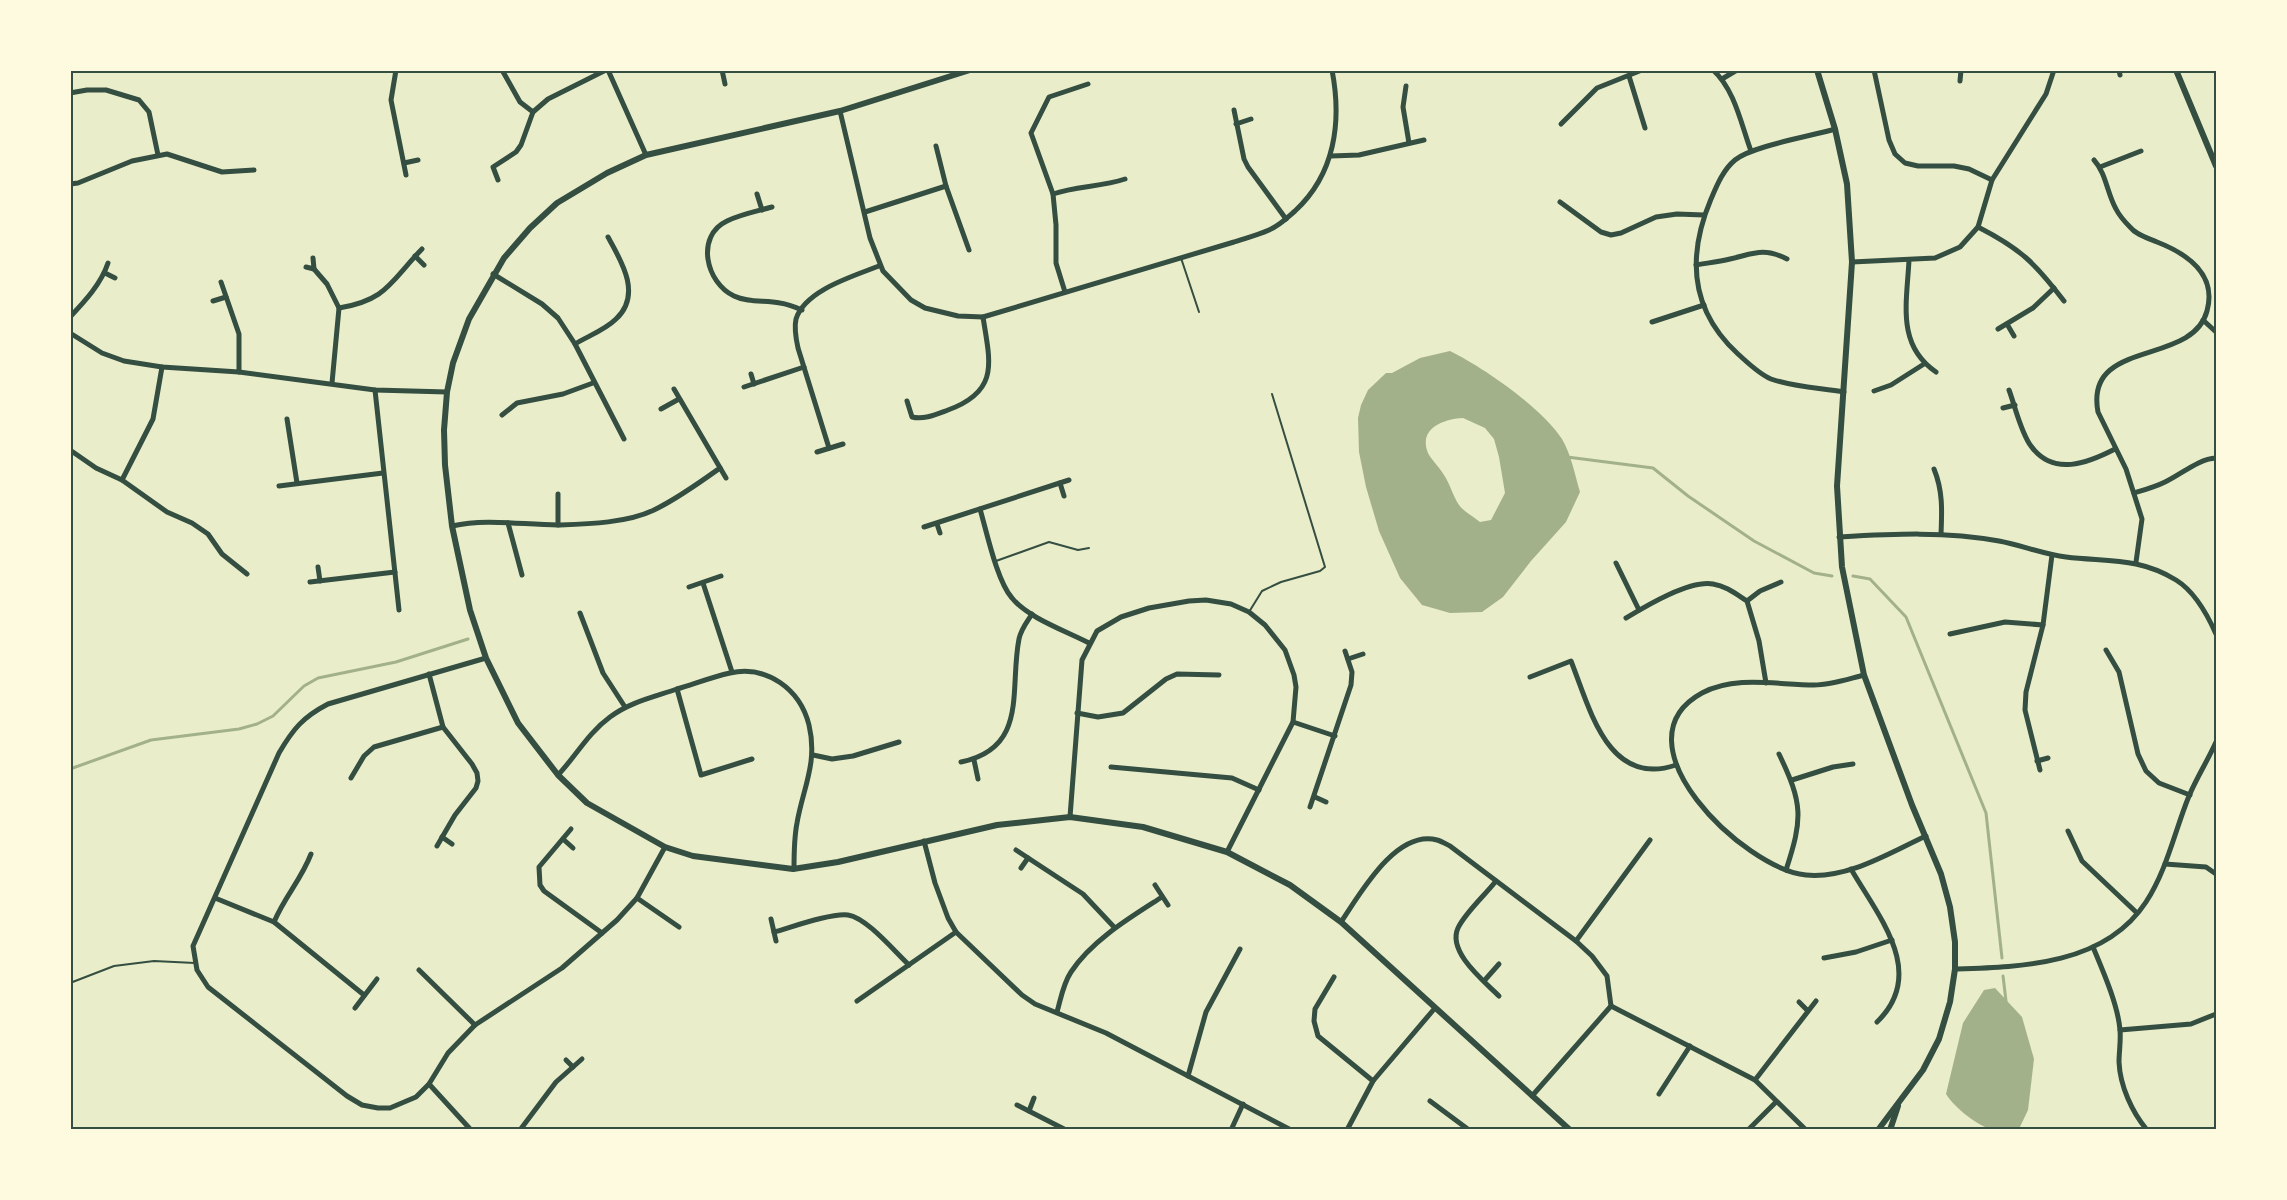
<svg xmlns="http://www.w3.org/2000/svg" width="2287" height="1200" font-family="'PT Sans',sans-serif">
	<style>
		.water { fill: #a3b18a; fill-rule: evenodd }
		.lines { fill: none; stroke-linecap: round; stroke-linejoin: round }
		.stream { stroke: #a3b18a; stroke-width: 3 }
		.service { stroke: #344e41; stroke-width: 2 }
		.minor { stroke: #344e41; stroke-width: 5 }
		.tertiary { stroke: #344e41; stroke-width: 6 }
		.neatline { fill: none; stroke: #344e41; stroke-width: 2 }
	</style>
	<rect width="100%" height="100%" fill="#e9edc9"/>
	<g class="water">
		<path d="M1450,351C1483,367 1542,408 1562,439C1571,454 1575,475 1580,492L1566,522L1531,561L1503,597L1482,612L1450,613L1422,605L1400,578L1379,531L1366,487L1359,452L1358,418L1361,405L1368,390L1386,373H1392L1420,358ZM1463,418L1485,428L1494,439L1499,457L1505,493L1491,520L1480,522C1474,517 1463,511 1459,505C1453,496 1450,484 1444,475C1440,468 1430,458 1428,453C1418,428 1444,419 1463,418Z"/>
		<path d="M1995,988L2022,1017L2034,1059L2028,1110L2019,1129C2011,1130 2001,1131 1994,1130C1977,1126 1955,1108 1946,1094L1963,1023L1984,990Z"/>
	</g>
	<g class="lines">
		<g class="stream">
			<path d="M1567,457L1653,468L1688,496L1754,541L1814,573L1832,576"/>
			<path d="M1853,576L1870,579L1906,617L1986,813L2002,958"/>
			<path d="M70,769L151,740L239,729L257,724L273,716L304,686L318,678L396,662L468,639"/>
			<path d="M2003,976L2006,1001"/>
		</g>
		<g class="service">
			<path d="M1181,258L1199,312"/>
			<path d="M996,561L1049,542L1078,550L1089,548"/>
			<path d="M1249,612L1262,591L1281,582L1320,571L1325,567L1272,394"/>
			<path d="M70,983L114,966L154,961L195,963"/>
		</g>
		<g class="minor">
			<path d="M396,70L391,100L406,175"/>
			<path d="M502,70L520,102L533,112"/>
			<path d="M608,70L646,155"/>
			<path d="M722,70L725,84"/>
			<path d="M1713,70C1735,90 1741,124 1751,151"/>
			<path d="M1874,70L1889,140L1895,154L1905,163L1918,166H1954L1969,169L1992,180"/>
			<path d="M2119,70L2120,75"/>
			<path d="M1629,76L1645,128"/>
			<path d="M1722,79L1737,70"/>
			<path d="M1960,81L1961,70"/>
			<path d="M1406,86L1403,107L1409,143"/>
			<path d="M70,93L87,90H106L139,100L149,112L158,155"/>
			<path d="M1234,110L1244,159L1248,167L1286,219"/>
			<path d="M840,111L870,238L883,271L911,300L925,308L958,316L983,317L1234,242C1246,238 1258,235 1269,230C1279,226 1287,218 1295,211C1335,174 1342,122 1332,70"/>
			<path d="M1236,124L1251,119"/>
			<path d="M1561,124L1597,88L1642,70"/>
			<path d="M1835,129C1812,136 1752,146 1735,160C1723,170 1717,185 1711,199C1687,256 1690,310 1738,354C1748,363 1759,374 1771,379C1793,387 1821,388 1844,392"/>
			<path d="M936,146L946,186L969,250"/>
			<path d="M1331,156L1359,155L1424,140"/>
			<path d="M2094,160C2106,173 2107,193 2116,209C2119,215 2125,222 2130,227C2136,235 2148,238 2157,242C2188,254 2217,275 2207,311C2192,367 2084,338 2098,412L2126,469L2142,519L2136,562"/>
			<path d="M404,163L418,160"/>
			<path d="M2100,167L2141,151"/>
			<path d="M498,180L493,167L516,152L521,145L533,112L548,99L606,70"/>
			<path d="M70,184L78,183L132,161L167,154L222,172L254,170"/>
			<path d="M757,194L762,210"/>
			<path d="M1053,194C1076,186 1101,187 1125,179"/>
			<path d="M1560,202L1601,232L1611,235L1621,233L1656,217L1677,214L1704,215"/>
			<path d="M772,207C758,211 741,214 727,221C695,236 706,283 734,296C748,303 765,300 780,303C787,304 795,307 802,310"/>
			<path d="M865,212L946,186"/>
			<path d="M1978,227C2021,249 2035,263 2064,301"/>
			<path d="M415,256L424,265"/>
			<path d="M1909,260C1907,302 1896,345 1936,372"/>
			<path d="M1852,262L1935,258L1960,247L1978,227L1992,180L2046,94L2054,70"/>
			<path d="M1696,265C1707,263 1718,262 1730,259C1753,254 1763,247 1787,259"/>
			<path d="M306,267L314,269L313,258"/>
			<path d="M314,269L327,284L339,308L332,383"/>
			<path d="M105,273L115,278"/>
			<path d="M493,274L542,304L558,318L575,344L624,439"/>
			<path d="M221,282L239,334V372"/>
			<path d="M1065,292L1056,263V225L1053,194L1031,133L1049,97L1088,84"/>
			<path d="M213,301L226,297"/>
			<path d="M339,308C387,300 390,282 422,249"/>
			<path d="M70,317C85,301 101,284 108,263"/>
			<path d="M2203,320L2216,332"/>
			<path d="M1652,322L1704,305"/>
			<path d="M2007,324L2014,336"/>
			<path d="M1998,329L2033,308L2054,288"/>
			<path d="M70,333L102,353L124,361L162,367L239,372L375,390L447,392"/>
			<path d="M575,344C588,336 605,330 616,319C642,295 622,262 608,237"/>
			<path d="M751,374L754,384"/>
			<path d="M744,387L804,367"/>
			<path d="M674,389L726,478"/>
			<path d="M375,390L399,610"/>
			<path d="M2009,390C2015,406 2021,433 2031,446C2053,477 2088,463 2115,449"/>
			<path d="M1874,391L1891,385L1924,364"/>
			<path d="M907,401L912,417C924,420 937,414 948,410C1000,391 990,362 983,317"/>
			<path d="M2003,408L2015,405"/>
			<path d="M661,409L679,399"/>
			<path d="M502,415L517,403L563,394L593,383"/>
			<path d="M287,419L297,483"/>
			<path d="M829,448L798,348C796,339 794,328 796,319C805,290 854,276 879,266"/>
			<path d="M70,450L96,468L122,480L167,512L192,523L208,534L222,554L247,574"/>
			<path d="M817,452L843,444"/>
			<path d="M1934,469C1943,491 1942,511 1941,534"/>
			<path d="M122,480L153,419L162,367"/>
			<path d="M1060,483L1064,496"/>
			<path d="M279,486L383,473"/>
			<path d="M2134,493C2144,490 2155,487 2165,482C2182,474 2198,459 2216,458"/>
			<path d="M558,494V525"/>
			<path d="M980,509C987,533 997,581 1012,598C1028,618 1066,631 1089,643"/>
			<path d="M508,523L522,575"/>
			<path d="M937,524L940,533"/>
			<path d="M452,526C487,518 523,525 558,525C588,524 627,523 654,510C677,499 699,483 720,468"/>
			<path d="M924,527L1069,480"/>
			<path d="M1839,537C1893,534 1946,531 1999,541C2021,545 2043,554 2066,557C2107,562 2139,557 2176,580C2194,591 2208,616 2216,634"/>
			<path d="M1616,563L1639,610"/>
			<path d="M318,567L320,581"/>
			<path d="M310,582L395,572"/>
			<path d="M703,583L732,672"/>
			<path d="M689,587L721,576"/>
			<path d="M1747,601L1760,591L1781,582"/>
			<path d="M580,613L603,673L625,707"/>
			<path d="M1626,618C1646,606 1689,580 1713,584C1726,586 1736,594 1747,601L1759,641L1766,683"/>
			<path d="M1950,634L2005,622L2043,625"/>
			<path d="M2106,650L2119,672L2138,754L2146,771L2159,783L2190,795"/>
			<path d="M486,658L328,704C303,717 293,729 279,753L193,946L197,970L208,987L347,1096L362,1105L378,1108H390L416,1097L429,1084L448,1053L475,1025L562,968L617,920L637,898L665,847"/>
			<path d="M1348,659L1363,654"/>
			<path d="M429,674L443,727L472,764L477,773L478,781L476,788L455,815L437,846"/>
			<path d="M1864,675C1848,679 1831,685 1814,685C1778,685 1736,675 1702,693C1612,742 1744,869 1806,875C1848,879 1889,853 1926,836"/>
			<path d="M1530,677L1571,661C1590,709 1608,788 1676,765"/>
			<path d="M677,689L701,775L752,759"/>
			<path d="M1077,713L1098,717L1123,713L1166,679L1177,674L1219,675"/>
			<path d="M1293,722L1335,736"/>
			<path d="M1779,754C1803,804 1803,818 1786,870"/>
			<path d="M813,755L832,759L853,756L899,742"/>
			<path d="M974,760L978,779"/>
			<path d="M2037,761L2048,758"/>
			<path d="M961,762C1029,748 1009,689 1019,639C1021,629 1027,622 1032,614"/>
			<path d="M1111,767L1232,778L1259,790"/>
			<path d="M2040,770L2025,710L2026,692L2043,625L2052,555"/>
			<path d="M558,775C576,756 588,733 610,717C630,702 654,697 677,689C694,684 712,677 730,673C767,665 800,689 809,725C818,763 803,788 797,823C794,838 794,854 794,869"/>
			<path d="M351,778L364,756L374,747L443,727"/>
			<path d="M1792,780L1833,767L1853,764"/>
			<path d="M1315,797L1326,802"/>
			<path d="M1310,807L1351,685L1352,672L1345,651"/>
			<path d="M1070,817L1082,660L1097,631L1121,617L1149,608L1189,601L1206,600L1231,604L1249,612L1265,625L1285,650L1294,675L1296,687L1293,722L1227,852"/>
			<path d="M571,829L539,867L540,885L544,891L602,933"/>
			<path d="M2068,831L2082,861L2137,913"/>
			<path d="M442,837L452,844"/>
			<path d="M563,839L573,848"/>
			<path d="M924,841L935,883L948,918L956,932L1022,995L1035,1004L1106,1033L1291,1130"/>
			<path d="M1016,850L1083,894L1114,927"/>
			<path d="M2165,864L2206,867L2216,874"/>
			<path d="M1021,868L1028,858"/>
			<path d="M1851,869C1878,916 1928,973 1877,1022"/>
			<path d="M1496,881C1485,895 1465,913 1458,928C1447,952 1484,981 1499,996"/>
			<path d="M1155,885L1168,905"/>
			<path d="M215,898L274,922L364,995"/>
			<path d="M637,898L679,927"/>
			<path d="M771,919L776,941"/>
			<path d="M274,922C285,896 301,880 311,854"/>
			<path d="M1341,922C1360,894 1396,829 1437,840C1441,841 1446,844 1450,846L1576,941L1592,956L1607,976L1611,1006L1532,1096"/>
			<path d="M774,932C792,927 831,913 848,915C867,918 894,951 909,965"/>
			<path d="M1576,941L1650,840"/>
			<path d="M2093,947C2103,971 2118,1005 2120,1030C2121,1041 2119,1052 2119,1062C2120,1086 2132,1112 2147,1130"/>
			<path d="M1824,958L1856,952L1892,940"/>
			<path d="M1955,969C2022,967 2105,965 2146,902C2167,870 2175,830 2189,796C2197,777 2208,760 2216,742"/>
			<path d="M419,970L475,1025"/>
			<path d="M1334,977L1315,1009L1314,1021L1318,1036L1373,1081"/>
			<path d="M1484,981L1499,964"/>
			<path d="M857,1001L956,932"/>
			<path d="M1799,1002L1808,1011"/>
			<path d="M1611,1006L1755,1080L1806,1130"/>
			<path d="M355,1008L377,979"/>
			<path d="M1057,1012C1061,998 1063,984 1071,972C1092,940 1131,917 1162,897"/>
			<path d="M2120,1030L2191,1024L2216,1014"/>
			<path d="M566,1060L573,1067"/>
			<path d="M1188,1076L1206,1012L1240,949"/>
			<path d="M1755,1080L1816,1001"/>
			<path d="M429,1084L471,1130"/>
			<path d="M1659,1094L1690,1046"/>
			<path d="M1430,1101L1469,1130"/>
			<path d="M1017,1105L1066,1130"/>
			<path d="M1029,1111L1034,1098"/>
			<path d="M520,1130L556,1082L582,1059"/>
			<path d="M1231,1130L1243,1104"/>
			<path d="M1347,1130L1373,1081L1435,1008"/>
			<path d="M1748,1130L1776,1102"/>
		</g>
		<g class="tertiary">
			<path d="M970,70L840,111L646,155L607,173L557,203L530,228L504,258L469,319L453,363L447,392L444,430L445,465L452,526L470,610L486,658L518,723L558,775L587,803L665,847L693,856L793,869L838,862L997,825L1070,817L1143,827L1227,852L1290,885L1341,922L1570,1130"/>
			<path d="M1817,70L1835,129L1847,184L1852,262L1837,486L1842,567L1864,675L1912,805L1941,874L1950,907L1955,942V969L1950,1002L1939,1039L1923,1070L1878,1130"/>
			<path d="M2176,70L2216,166"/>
			<path d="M1890,1130L1898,1106"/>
		</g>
	</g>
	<rect width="2287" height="1200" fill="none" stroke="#fefae0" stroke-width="144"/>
	<rect x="72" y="72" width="2143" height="1056" class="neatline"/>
</svg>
